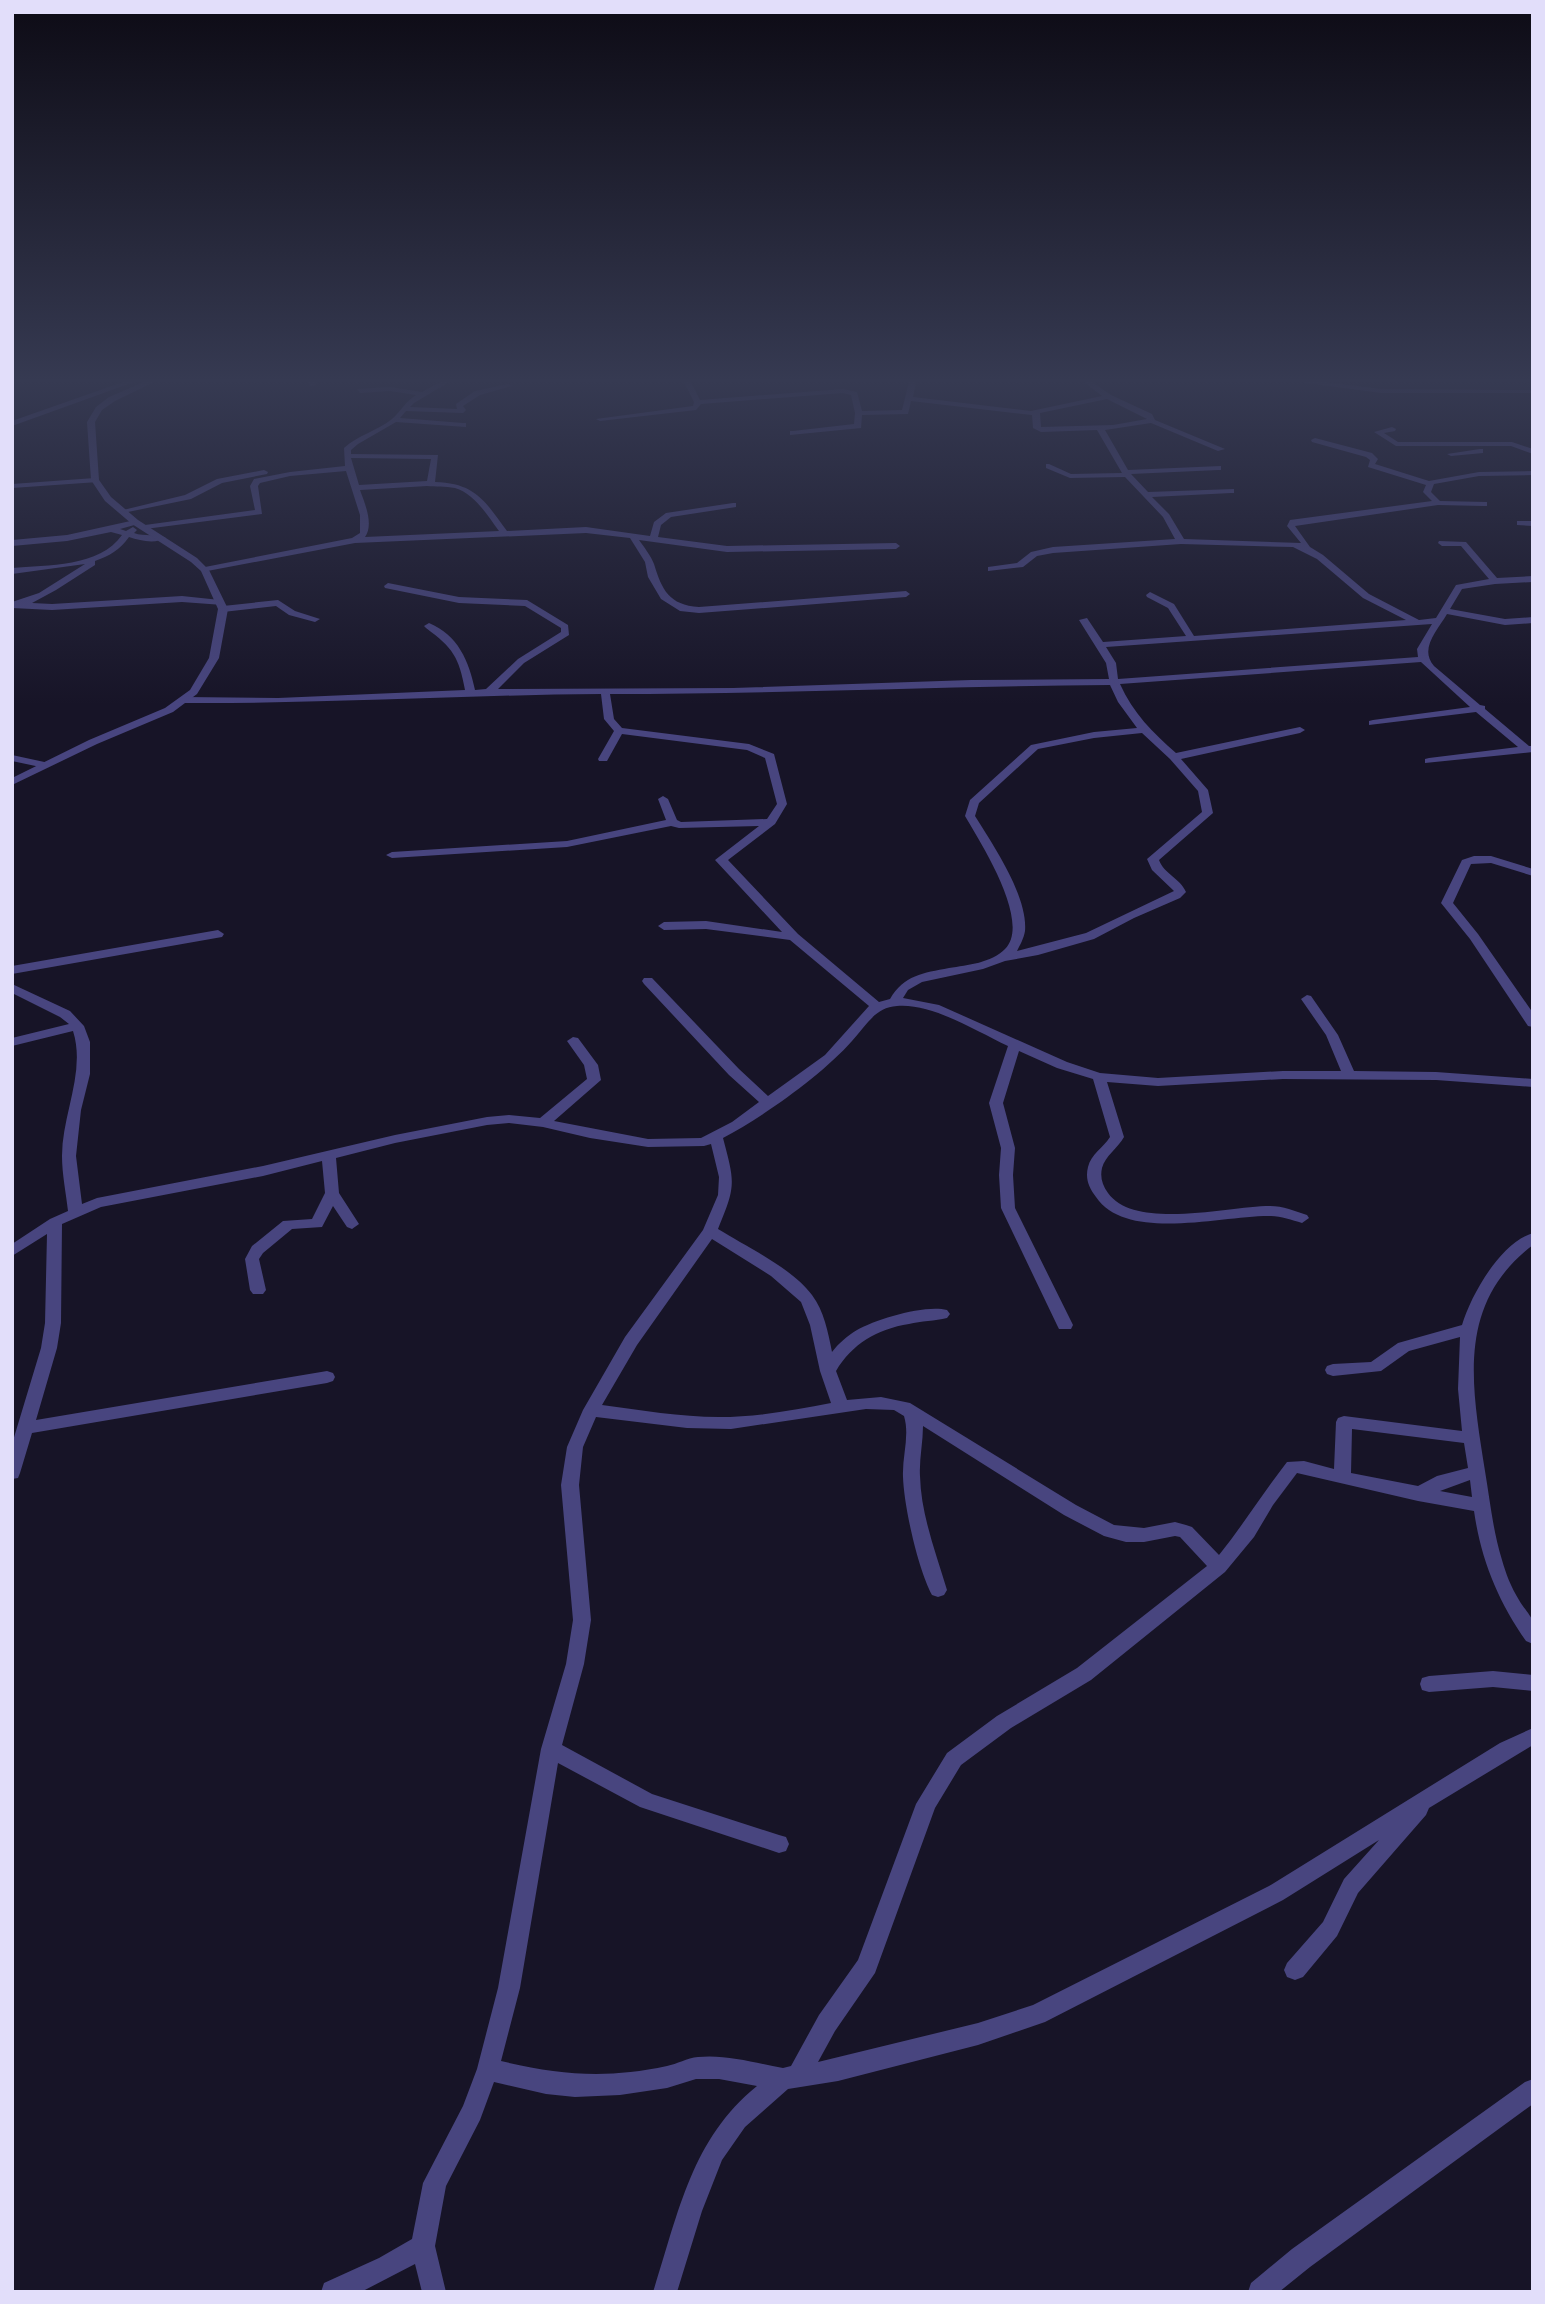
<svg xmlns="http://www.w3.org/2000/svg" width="1545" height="2304" font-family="'Roboto Condensed',sans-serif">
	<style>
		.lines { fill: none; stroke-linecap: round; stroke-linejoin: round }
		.minor { fill: #48457f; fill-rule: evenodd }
		.tertiary { fill: #48457f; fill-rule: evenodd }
	</style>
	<rect width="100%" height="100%" fill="#171427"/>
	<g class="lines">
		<g class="minor">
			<path d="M123,382H134L12,426V421Z"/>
			<path d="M308,382H315L316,385L310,386Z"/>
			<path d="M440,382H449L414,403L410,407L457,409L456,404L475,391L508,384L512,386L480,395L463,406L466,410L463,413L406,411L400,418L463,423H466V427L396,422L358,444L351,450V454L438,455L435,482C475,483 485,501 507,531L586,527L650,536L654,522L666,513L733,503H736V507L671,517L661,525L658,537L727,546L896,543L900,546L896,549L727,552L639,540C644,547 651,556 654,564C662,590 669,605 699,607L906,591L910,594L906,597L699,613L680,611L661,599L648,577L645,562L630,538L586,533L355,543L202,572L201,570L205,567L352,538L360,533V515L346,471L290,476L260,483L258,486L262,514L145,529L141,527L145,525L255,510L250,486L254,479L290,472L345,466L344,448C358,435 377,431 392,419C401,411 406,401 416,395L390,391L360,393L357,389L390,387L422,392ZM351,458L431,459L427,481L359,485ZM427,486C436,487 445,486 455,488C475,494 487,515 499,531L365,537C374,524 365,504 360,490Z"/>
			<path d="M684,382H691L700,400L843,389L857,392L862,411L902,410L909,382H916L913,397L1031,411L1102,396L1084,382H1092L1111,395L1152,414L1155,420L1225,449L1218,451L1151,423L1105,430L1128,470L1221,466V470H1218L1131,474L1148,492L1234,489V493H1231L1152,497L1169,514L1184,539L1301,543L1287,526L1290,520L1432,501L1423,492L1426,485L1368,467L1370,460L1366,457L1312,442L1311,440L1315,438L1372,453L1378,459L1375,464L1429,481L1479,472L1533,471V475L1479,476L1434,484L1431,492L1440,501L1487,502V506H1484L1438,505L1295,526L1310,547L1323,555L1369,594L1419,620L1436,618L1456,585L1489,579L1461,546H1442L1438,543L1439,541L1466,542L1497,578L1533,576V582L1495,584L1462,589L1450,609L1505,619L1533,617V623L1505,625L1447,614C1437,631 1419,649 1434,666L1480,705L1485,706V709L1529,746H1533V752L1425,763V759L1429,758L1518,747L1476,712L1369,725V721L1373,720L1470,707L1421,662L1120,684C1133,713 1153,733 1176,753L1300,727L1305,730L1300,733L1181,759L1208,790L1213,813L1159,860C1164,874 1180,878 1186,892L1180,898L1134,918L1094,939L1038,955L1005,961L983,969L922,982L908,990L903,998L939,1005L1067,1062L1100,1073L1158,1078L1283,1071H1341L1326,1035L1301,999L1307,995L1311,996L1338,1035L1354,1071L1436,1072L1533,1079V1087L1436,1080L1283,1079L1158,1086L1107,1082L1124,1137C1118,1148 1105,1156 1102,1168C1100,1177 1102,1185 1108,1193C1135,1231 1230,1206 1270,1206C1283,1206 1295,1211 1307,1215L1309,1218L1302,1223C1292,1220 1281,1216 1271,1216C1223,1215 1127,1243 1096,1197C1089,1188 1085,1179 1088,1167C1091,1154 1103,1148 1110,1137L1093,1079L1057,1068L1019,1051L1003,1103L1015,1148L1013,1175L1015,1208L1073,1325L1071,1329H1059L1057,1325L1001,1208L999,1175L1001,1148L989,1103L1008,1046C976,1031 932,1003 897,1006C875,1007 866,1026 852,1041C822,1075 763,1117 723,1138C735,1183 736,1186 718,1229C747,1247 792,1268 812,1295C824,1311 828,1332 832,1352C839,1343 847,1336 857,1330C876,1319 926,1304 947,1310L950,1314L947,1318C935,1321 921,1321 909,1324C877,1329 852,1344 836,1371L847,1400L881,1397L910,1403L1076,1505L1114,1525L1144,1528L1175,1522L1186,1525L1192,1527L1219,1555C1243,1525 1263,1493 1287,1462L1304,1461L1334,1469L1336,1422L1338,1418L1344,1416L1462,1431L1458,1389L1460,1337L1409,1351L1381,1371L1333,1376L1327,1374L1325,1370L1327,1366L1333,1364L1371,1362L1398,1343L1462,1325C1471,1295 1500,1243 1533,1233V1245C1455,1304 1472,1387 1485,1471C1490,1501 1493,1531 1502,1560C1506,1574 1511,1587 1519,1600C1522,1606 1531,1615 1533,1622C1534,1628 1533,1637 1533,1644L1526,1641C1498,1601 1481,1560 1474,1511L1418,1501L1297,1473L1273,1505L1254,1537L1225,1572L1091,1680L1011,1728L961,1765L935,1808L875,1973L835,2031L818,2062L978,2023L1033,2005L1269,1886L1500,1743L1533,1728V1745L1429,1808L1426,1815L1358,1893L1337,1936L1303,1977L1295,1980L1287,1977L1284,1970L1287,1963L1323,1922L1344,1879L1379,1840L1283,1900L1045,2022L978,2045L838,2081L788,2089L745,2127L722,2160L702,2211L677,2292H653C678,2215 691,2139 757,2086L719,2079H696L667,2088L620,2095L575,2097L546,2094L494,2082L480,2120L446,2186L435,2246L446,2292H422L415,2264L361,2292H321L324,2283L379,2258L412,2239L423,2183L463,2106L477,2069L498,1988L541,1749L566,1664L573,1620L561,1485L567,1447L583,1410L625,1337L703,1230L718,1195L719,1177L711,1144L704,1146L648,1147L590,1138L543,1127L509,1123L487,1125L395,1143L336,1158L339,1193L359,1224L352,1229L347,1227L333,1206L322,1227L292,1229L263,1253L259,1259L266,1290L263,1294H253L250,1290L245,1259L252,1246L283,1221L312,1219L325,1193L322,1161L263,1176L101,1207L62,1224L61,1323L57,1348L36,1420L327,1371L333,1373L335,1377L333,1381L327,1383L32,1433L20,1473L18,1478L12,1479V1444L41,1348L45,1323L47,1234L12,1256V1244L50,1219L68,1211C66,1193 62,1174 62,1156C62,1114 86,1072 73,1031L12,1046V1038L69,1024L60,1017L12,993V984L70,1011L84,1026L90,1042V1074L81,1110L76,1156L82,1204L97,1198L263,1166L395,1135L487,1117L509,1115L540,1118L587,1079L584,1065L567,1041L573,1037L578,1038L598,1065L601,1080L554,1121L648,1139L701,1138L732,1122L759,1102L729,1075L644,984L642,981L644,978H652L739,1069L768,1096L825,1055L869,1006L790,940L706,929L664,930L658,926L664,922L706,921L782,932L715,860L759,826L679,828L671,826L567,847L392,858L386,855L392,852L567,841L666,820L658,799L663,796L668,799L677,820L681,822L767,819L777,804L765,758L747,750L622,734L607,761H599L598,759L614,731L604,719L601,694C462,695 323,704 184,703L179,700L184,697L278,698L465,690C459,657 453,648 426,628L424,626L429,623C458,635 469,661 475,690L486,689L518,659L561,632V628L525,606L459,603L385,588L384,586L388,583L459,597L527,600L568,625L569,635L524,663L498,689L733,688L971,680L1109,679L1106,663L1079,620L1087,618L1103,642L1186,636L1168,608L1147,597L1146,595L1150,592L1174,604L1194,636L1406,620L1363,598L1317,559L1293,547L1181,544L1053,553L1037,556L1023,567L988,571V567L1017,563L1031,552L1053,547L1175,539L1163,517L1125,477L1070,478L1046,468V464H1049L1071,474L1122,473L1097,430L1041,432L1033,428L1032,415L911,401L908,414L862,415L861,428L790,435V431H793L854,424L855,413L851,395L843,393L701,404L696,410L600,421L596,419L693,406L694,402ZM1107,399L1147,419L1113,425L1041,427L1040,413ZM1432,624L1417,649L1418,657L1118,679L1116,663L1106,647ZM1110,685L1118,702L1137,728L1094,732L1031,745L970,800L965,816C980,842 1032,922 1005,949C991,963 968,965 949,968C923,973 904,975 890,999L879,1002L798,934L728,860L775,824L787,804L774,754L749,744L622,728L614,719L610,694C777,694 944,686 1110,685ZM1142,733L1170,759L1198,791L1202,812L1147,859L1152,870L1174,891L1086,933L1017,951C1020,945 1024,938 1025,931C1028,896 993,845 975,816L979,803L1038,749L1094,738ZM712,1239L771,1276L801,1302L810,1325L820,1371L831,1403C795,1410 757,1417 719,1417C680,1417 641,1410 602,1405L637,1345ZM866,1409L894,1410L904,1416C910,1436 902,1456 903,1477C904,1507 918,1569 932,1595L938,1597L944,1595L947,1590C936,1553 921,1515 920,1476C919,1460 923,1443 923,1426L1064,1515L1104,1536L1126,1542H1144L1175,1536L1180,1537L1207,1566L1077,1668L997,1716L947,1753L916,1804L858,1960L819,2015L791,2066L783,2068C756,2063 725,2054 698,2057C687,2058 677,2064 667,2066C606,2079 560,2075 501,2061L520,1988L558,1763L640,1807L779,1853L786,1851L789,1844L786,1837L779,1835L652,1794L562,1745L584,1664L591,1620L579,1485L583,1447L596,1417L687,1428L731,1429ZM1352,1429L1464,1443L1468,1468L1437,1476L1418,1486L1351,1473ZM1470,1480L1472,1497L1440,1491Z"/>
			<path d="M1299,382H1325L1381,389L1530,390L1533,393H1381Z"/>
			<path d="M1392,427L1396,429L1395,431L1384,433L1398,442H1512L1533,449V454L1511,446H1396L1374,432Z"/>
			<path d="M1480,449H1483V453L1451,456L1447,454Z"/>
			<path d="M264,470L268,472L267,474L222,483L191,499L123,513L119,511L185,495L217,479Z"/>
			<path d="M95,478H98V482L12,488V484Z"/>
			<path d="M135,520L139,522L138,524L120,529L126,531L133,527L137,530L134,533C144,537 158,533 166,538C155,544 141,541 129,537C120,550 109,556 95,561V565L56,590L32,603L52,604L182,596L220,600L223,601V605L182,602L52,610L12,608V602L39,593L85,564L12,574V568C47,565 100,567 122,535L111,532L67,541L12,546V540L67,535Z"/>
			<path d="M1517,521H1533V526L1517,525Z"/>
			<path d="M278,600L295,611L320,619L315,622L289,615L276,606L223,612L218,609L223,606Z"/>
			<path d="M12,755L49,763L50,765L45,768L12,761Z"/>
			<path d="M1474,856H1491L1533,869V876L1491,863L1471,864L1453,903L1478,934L1533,1013V1027L1528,1026L1470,939L1441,903L1462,860Z"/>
			<path d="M218,930L224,934L222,937L12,974V966Z"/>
			<path d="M1493,1671L1533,1675V1691L1493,1687L1429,1692L1422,1690L1420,1684L1422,1678L1429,1676Z"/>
			<path d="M1533,2079V2104L1310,2267L1279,2292H1248L1251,2283L1292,2249L1525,2082Z"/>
		</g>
		<path class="tertiary" d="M144,382H154L115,401L102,410L95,422L99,480L111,497L138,520L197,558L209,570L228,609L219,658L197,694L173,712L97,744L12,785V778L89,740L165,708L190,690L209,658L218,609L201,571L191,562L132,524L105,501L91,480L87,422L96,407L109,397Z"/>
	</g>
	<linearGradient id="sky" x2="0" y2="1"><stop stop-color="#0d0b15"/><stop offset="0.54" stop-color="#363a52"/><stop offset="1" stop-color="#363a52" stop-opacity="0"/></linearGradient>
	<rect width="1545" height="705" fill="url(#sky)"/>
	<rect width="1545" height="2304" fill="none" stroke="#e2defa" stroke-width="28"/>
</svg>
